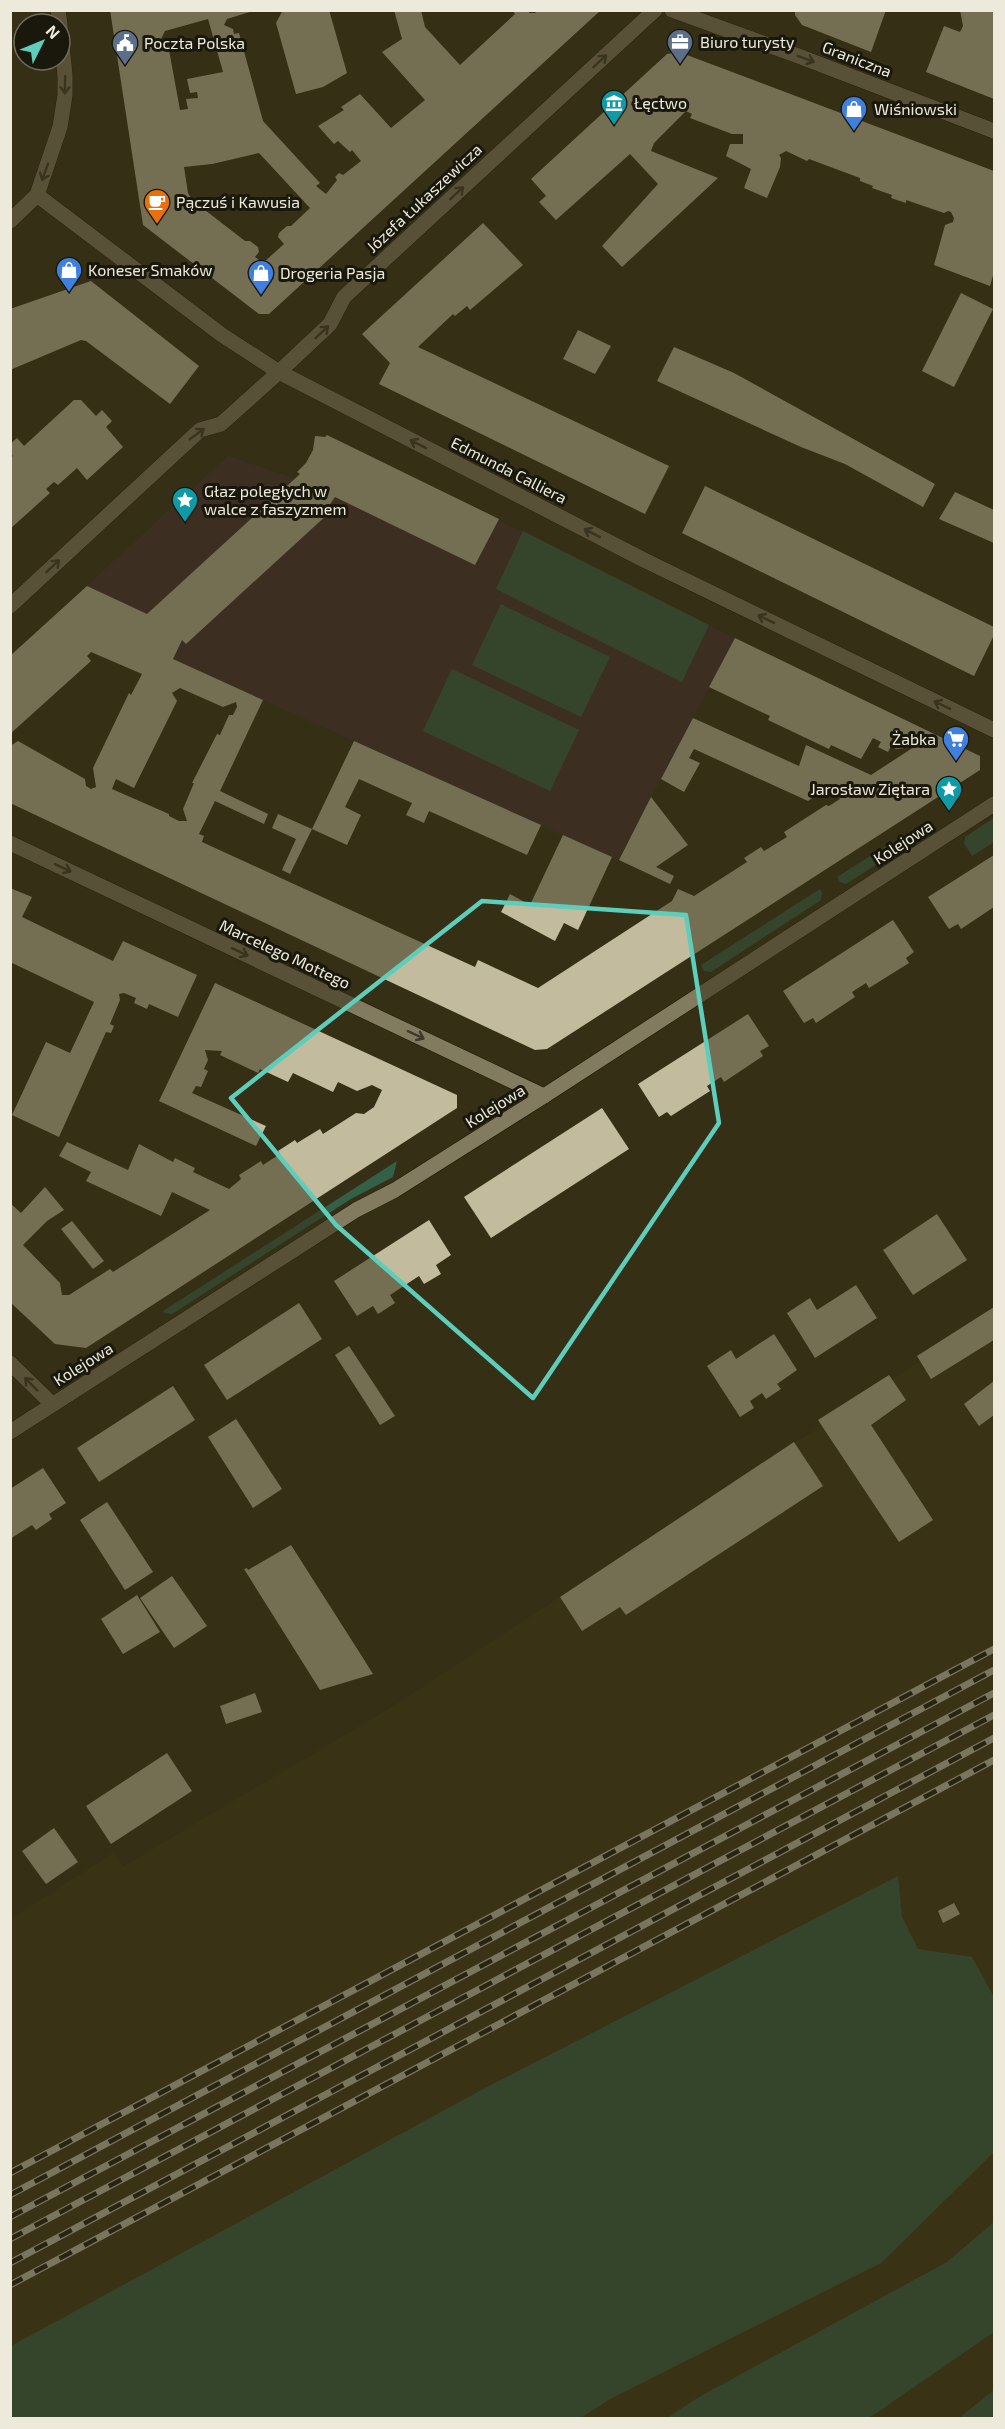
<svg xmlns="http://www.w3.org/2000/svg" width="1005" height="2429" font-family="'Exo 2',sans-serif">
	<style>
		.built { fill: #3f3615 }
		.education { fill: #453032 }
		.green { fill: #346047 }
		.building { fill: #c2bb9e; fill-rule: evenodd }
		.lines { fill: none; stroke-linecap: round; stroke-linejoin: round }
		.minor-casing { stroke: #1d1701; stroke-width: 16 }
		.minor { stroke: #837b60; stroke-width: 15 }
		.rail-casing { stroke: #cecab9; stroke-width: 7 }
		.rail { stroke: #1a170c; stroke-width: 4.5; stroke-dasharray: 14; stroke-linecap: butt }
		.oneway { stroke: #3f3a29 }
		.marked { fill: none; stroke: #5ccebb; stroke-width: 4.5; stroke-linejoin: round }
		.labels { text-anchor: middle; stroke-width: 6; stroke-linejoin: round; paint-order: stroke }
		.poi-label { font-size: 16px; fill: #eeeadb; stroke: #1a170c; text-anchor: start }
		.street-label { font-size: 16px; fill: #eeeadb; stroke: #1a170c }
	</style>
	<rect width="100%" height="100%" fill="#352f16"/>
	<path class="built" d="M994,1313V2418H11V1919L113,1853L124,1866L392,1707Z"/>
	<path class="education" d="M327,435L735,638L618,860L62,609L228,456L295,479L300,474L313,450L315,436L325,437Z"/>
	<g class="green">
		<path d="M523,531L709,625L682,682L496,589Z"/>
		<path d="M501,604L610,657L581,717L472,665Z"/>
		<path d="M452,669L579,730L550,791L423,731Z"/>
		<path d="M994,818V842L972,856L964,843L965,837Z"/>
		<path d="M897,839L893,854L846,884L840,882L837,877Z"/>
		<path d="M820,889L822,893L821,900L711,972L704,971L701,965Z"/>
		<path d="M397,1161L393,1177L351,1199L172,1314L164,1313L163,1311Z"/>
		<path d="M898,1876L902,1917L918,1949L972,1957L994,1997V2152L881,2263L610,2399L581,2418H11V2346L487,2087Z"/>
		<path d="M994,2222V2332L869,2418H667L699,2397L947,2262Z"/>
		<path d="M994,2390V2418H959Z"/>
	</g>
	<g class="building">
		<path d="M110,10H256L227,19L224,25L233,29L234,34L239,33L263,121L320,183L316,186L326,194L337,180L335,177L339,173L343,175L361,161L352,150L350,152L338,141L334,144L318,126L344,110L341,107L360,94L391,128L425,100L382,52L402,39L394,10H421L425,27L460,65L515,14L512,10H529V13H535L538,10H601L269,314H259L143,225ZM208,19L223,72L187,79L190,93L197,92L198,98L186,99L188,109L180,110L169,50H163L161,39L165,31ZM259,153L310,208L291,226H287L279,233L278,237L284,244L263,263L255,257L259,252L258,247L250,241H245L192,200L188,193L184,167L212,164Z"/>
		<path d="M283,10H329L347,73L323,87L296,94L276,23Z"/>
		<path d="M795,10H886L871,52L802,25L795,15Z"/>
		<path d="M960,10H994V99L926,72L944,26L960,32L963,26Z"/>
		<path d="M679,52L994,171V272L990,286L934,265L945,225L953,222L954,218L951,212L948,211L944,213L906,200V203L891,198L892,195L872,188L873,186L860,181V178L809,159L807,161L786,151L779,155L781,158L780,167L767,198L744,188L751,169L726,156L730,144H743V134H732L690,118L692,114L686,111L654,143L651,151L718,178L622,267L602,246L658,184L630,154L556,220L539,202L546,196L531,179L667,54Z"/>
		<path d="M483,223L523,265L470,310L467,306L455,316L453,314L418,347L669,466L645,514L379,384L390,363L362,334Z"/>
		<path d="M91,281L199,366L170,404L86,341L81,340L10,370V309Z"/>
		<path d="M961,293L993,309L954,387L922,371Z"/>
		<path d="M578,330L611,346L595,374L563,359Z"/>
		<path d="M674,347L734,373L935,484L923,507L845,464L801,447L657,381Z"/>
		<path d="M74,400H81L96,416L102,410L112,421L106,427L123,447L87,480L77,468L58,485L54,482L46,489L50,493L10,529V458L13,456L10,453V444L17,438L24,446Z"/>
		<path d="M327,435L499,519L475,565L335,497L326,510L329,513L186,644L182,640L173,659L263,700L220,791L268,814L264,824L215,801L199,834L204,836L202,842L475,967L478,960L538,988L672,901L678,889L694,896L747,862L744,858L761,847L764,851L787,837L784,832L826,805L829,806L840,799L834,791L825,796L817,795L808,801L694,749L689,758L700,763L684,792L661,779L693,718L799,766L806,745L871,775L914,747L896,749L891,746L888,752L878,747L881,742L873,738L861,759L831,745L829,749L768,720L770,716L709,687L735,638L980,756V770L547,1049L535,1050L10,803V746L18,741L85,779L86,786L91,789L96,787L93,768L129,693L131,695L142,674L91,652L87,656L91,661L10,734V656L87,586L147,614L300,474L297,472L306,463L313,450L315,436L325,437ZM180,688L223,707L236,702L237,707L233,715H229L220,735L217,734L192,783H194L183,809L187,821H179L169,816V814L112,789L116,779L134,788L177,701L172,693Z"/>
		<path d="M705,486L994,627V635L974,676L682,533Z"/>
		<path d="M955,492L994,510V543L939,519Z"/>
		<path d="M354,741L541,825L527,855L429,811L424,823L406,815L412,803L359,779L345,807L361,815L347,845L312,829Z"/>
		<path d="M651,797L688,845L656,867L674,876L670,884L619,860Z"/>
		<path d="M278,814L312,829L290,874L282,870L296,839L272,828Z"/>
		<path d="M563,835L612,857L578,930L564,923L555,941L501,912L510,894L530,905Z"/>
		<path d="M994,855V907L961,929L958,924L949,929L928,897Z"/>
		<path d="M10,888L32,897L22,917L113,961L123,941L197,975L178,1017L149,1004L147,1009L134,1003L136,998L124,993L119,994L120,1000L110,1024L114,1026L111,1033L106,1032L59,1137L12,1115L46,1042L70,1053L94,1002L10,962Z"/>
		<path d="M893,920L914,952L906,958L909,963L869,988L866,983L852,992L855,997L816,1023L813,1018L804,1023L783,991Z"/>
		<path d="M215,983L457,1095V1108L86,1348L55,1344L10,1302V1203L21,1213L45,1187L64,1210L47,1221L23,1245L60,1283L62,1295H69L110,1269L113,1272L210,1210L172,1192L161,1216L86,1181L91,1172L59,1156L67,1142L128,1170L139,1144L173,1162L175,1158L195,1168L193,1172L229,1189L241,1179L239,1175L261,1161L263,1165L280,1154L278,1151L295,1140L297,1143L320,1129L323,1134L356,1113L364,1114L374,1107L382,1090L372,1085L357,1091L338,1082L333,1092L293,1073L288,1082L260,1069L258,1073L220,1055L222,1051L205,1050L208,1060L204,1069L208,1071L201,1087L196,1086L192,1093L266,1126L256,1146L159,1101Z"/>
		<path d="M748,1014L769,1046L760,1051L763,1056L724,1082L721,1077L707,1086L710,1091L671,1116L667,1112L659,1117L638,1084Z"/>
		<path d="M602,1108L629,1149L491,1238L464,1197Z"/>
		<path d="M937,1214L967,1260L913,1295L883,1250Z"/>
		<path d="M429,1220L451,1255L436,1265L441,1274L424,1284L419,1276L390,1295L395,1303L378,1314L373,1306L357,1316L334,1281Z"/>
		<path d="M72,1221L104,1261L93,1269L61,1229Z"/>
		<path d="M856,1285L877,1318L815,1358L787,1313L810,1298L817,1310Z"/>
		<path d="M299,1303L322,1339L227,1400L204,1365Z"/>
		<path d="M994,1307V1340L931,1379L917,1356Z"/>
		<path d="M774,1334L797,1370L777,1384L781,1389L766,1399L762,1393L750,1401L754,1408L740,1417L707,1366L731,1350L736,1359Z"/>
		<path d="M349,1346L395,1416L380,1425L335,1355Z"/>
		<path d="M889,1375L906,1400L871,1425L933,1520L899,1542L818,1420Z"/>
		<path d="M994,1381V1415L979,1426L964,1404Z"/>
		<path d="M173,1386L195,1420L99,1482L77,1448Z"/>
		<path d="M236,1419L282,1489L253,1508L208,1437Z"/>
		<path d="M794,1442L823,1486L626,1615L620,1607L582,1631L560,1597Z"/>
		<path d="M43,1468L66,1503L49,1514L52,1519L36,1530L32,1525L10,1539V1489Z"/>
		<path d="M107,1502L153,1572L125,1590L80,1520Z"/>
		<path d="M291,1545L363,1658L373,1674L320,1690L244,1569L247,1568L248,1570Z"/>
		<path d="M172,1576L207,1626L174,1648L140,1598Z"/>
		<path d="M137,1595L160,1632L123,1654L101,1619Z"/>
		<path d="M255,1693L262,1712L226,1724L220,1706Z"/>
		<path d="M167,1753L192,1791L111,1844L86,1806Z"/>
		<path d="M54,1828L78,1862L46,1884L22,1851Z"/>
		<path d="M954,1903L960,1914L943,1923L938,1911Z"/>
	</g>
	<g class="lines">
		<g class="minor-casing">
			<g id="minor">
				<path d="M58,10L60,24"/>
				<path d="M672,10L801,57L994,131"/>
				<path d="M37,195L222,335L279,372L644,560L994,730"/>
				<path d="M10,221L37,195L60,127L65,95V75L60,26"/>
				<path d="M10,606L200,430L221,424L279,372L330,324L344,297L655,10"/>
				<path d="M10,843L544,1096"/>
				<path d="M10,1363L52,1404"/>
				<path d="M10,1432L356,1210L395,1190L544,1096L994,804"/>
			</g>
		</g>
		<use href="#minor" class="minor"/>
		<g class="rail-casing">
			<g id="rail">
				<path d="M10,2173L994,1649"/>
				<path d="M10,2195L994,1670"/>
				<path d="M10,2217L994,1693"/>
				<path d="M10,2239L994,1715"/>
				<path d="M10,2263L994,1738"/>
				<path d="M10,2285L994,1760"/>
			</g>
		</g>
		<use href="#rail" class="rail"/>
	</g>
	<defs><path id="oneway-shaft" d="M-6 0H5M1.5-3L5.5 0L1.5 3" fill="none" stroke-width="1.6" stroke-linecap="round" stroke-linejoin="round" transform="scale(1.5)"/></defs>
	<g class="oneway">
		<use href="#oneway-shaft" transform="translate(806 59) rotate(21)"/>
		<use href="#oneway-shaft" transform="translate(600 61) rotate(-43)"/>
		<use href="#oneway-shaft" transform="translate(65 85) rotate(91)"/>
		<use href="#oneway-shaft" transform="translate(45 172) rotate(110)"/>
		<use href="#oneway-shaft" transform="translate(457 193) rotate(-43)"/>
		<use href="#oneway-shaft" transform="translate(322 332) rotate(-43)"/>
		<use href="#oneway-shaft" transform="translate(197 434) rotate(-36)"/>
		<use href="#oneway-shaft" transform="translate(418 444) rotate(-153)"/>
		<use href="#oneway-shaft" transform="translate(592 533) rotate(-153)"/>
		<use href="#oneway-shaft" transform="translate(53 566) rotate(-43)"/>
		<use href="#oneway-shaft" transform="translate(766 619) rotate(-154)"/>
		<use href="#oneway-shaft" transform="translate(942 705) rotate(-154)"/>
		<use href="#oneway-shaft" transform="translate(63 868) rotate(25)"/>
		<use href="#oneway-shaft" transform="translate(240 952) rotate(25)"/>
		<use href="#oneway-shaft" transform="translate(416 1035) rotate(25)"/>
		<use href="#oneway-shaft" transform="translate(31 1384) rotate(-135)"/>
	</g>
	<path d="M0 0H1005V2429H0ZM482,901L686,915L719,1123L533,1398L336,1225L231,1098Z" fill="#352f16" fill-opacity=".55" fill-rule="evenodd"/>
	<path class="marked" d="M482,901L686,915L719,1123L533,1398L336,1225L231,1098Z"/>
	<defs>
		<g id="office-pin" transform="scale(1.35)"><path d="M0 17L-7.5 6A9.5 9.5 0 1 1 7.5 6Z" fill="#5c6f8a" stroke="#1a170c"/><path d="M-6-3h4V-5.5h4V-3h4V5H-6ZM-1-4.5V-3h2v-1.5ZM-6 0V1H6V0Z" fill="#fff"/></g>
		<g id="civic-pin" transform="scale(1.35)"><path d="M0 17L-7.5 6A9.5 9.5 0 1 1 7.5 6Z" fill="#5c6f8a" stroke="#1a170c"/><path d="M-.6-6.5H3V-4.5H.6V-3L4-1V1h2V6H-6V1h2V-1L-.6-3ZM-1.2 2.5V6h2.4V2.5Z" fill="#fff"/></g>
		<g id="museum-pin" transform="scale(1.35)"><path d="M0 17L-7.5 6A9.5 9.5 0 1 1 7.5 6Z" fill="#0f9aa8" stroke="#1a170c"/><path d="M0-6L6-3V-2H-6V-3ZM-5-1h2V3h-2ZM-1-1h2V3h-2ZM3-1h2V3H3ZM-6 4H6V6H-6Z" fill="#fff"/></g>
		<g id="shop-pin" transform="scale(1.35)"><path d="M0 17L-7.5 6A9.5 9.5 0 1 1 7.5 6Z" fill="#3f7fe0" stroke="#1a170c"/><path d="M-5-2.5h2.3a2.7 3.5 0 0 1 5.4 0H5L5.5 6h-11ZM-1.5-2.5h3a1.5 2.3 0 0 0-3 0Z" fill="#fff"/></g>
		<g id="cafe-pin" transform="scale(1.35)"><path d="M0 17L-7.5 6A9.5 9.5 0 1 1 7.5 6Z" fill="#e8710a" stroke="#1a170c"/><path d="M-5.5-4.5H6V0H3Q3 3.5 0 3.5H-2.5Q-5.5 3.5-5.5 0ZM3-3.2v2h1.7v-2ZM-6 4.5H4V6H-6Z" fill="#fff"/></g>
		<g id="sight-pin" transform="scale(1.35)"><path d="M0 17L-7.5 6A9.5 9.5 0 1 1 7.5 6Z" fill="#0f9aa8" stroke="#1a170c"/><path d="M0-6L1.8-2.2L6-1.7L2.9 1.2L3.7 5.4L0 3.3L-3.7 5.4L-2.9 1.2L-6-1.7L-1.8-2.2Z" fill="#fff"/></g>
		<g id="supermarket-pin" transform="scale(1.35)"><path d="M0 17L-7.5 6A9.5 9.5 0 1 1 7.5 6Z" fill="#3f7fe0" stroke="#1a170c"/><path d="M-6-5.5h2.5l.6 2H6L4.5 2H-2.5L-4.4-4H-6ZM-1.5 3.2a1.3 1.3 0 1 0 .1 0ZM3 3.2a1.3 1.3 0 1 0 .1 0Z" fill="#fff"/></g>
	</defs>
	<g fill-rule="evenodd">
		<use href="#office-pin" x="680" y="42"/>
		<use href="#civic-pin" x="125" y="43"/>
		<use href="#museum-pin" x="614" y="103"/>
		<use href="#shop-pin" x="854" y="109"/>
		<use href="#cafe-pin" x="157" y="202"/>
		<use href="#shop-pin" x="69" y="270"/>
		<use href="#shop-pin" x="261" y="273"/>
		<use href="#sight-pin" x="185" y="500"/>
		<use href="#supermarket-pin" x="956" y="739"/>
		<use href="#sight-pin" x="949" y="789"/>
	</g>
	<g class="labels">
		<g class="poi-label">
			<text x="700" y="48">Biuro turysty</text>
			<text x="144" y="49">Poczta Polska</text>
			<text x="634" y="109">Łęctwo</text>
			<text x="874" y="115">Wiśniowski</text>
			<text x="176" y="208">Pączuś i Kawusia</text>
			<text x="88" y="276">Koneser Smaków</text>
			<text x="280" y="279">Drogeria Pasja</text>
			<text x="204" y="497">Głaz poległych w<tspan x="204" dy="18">walce z faszyzmem</tspan></text>
			<text x="936" y="745" text-anchor="end">Żabka</text>
			<text x="930" y="795" text-anchor="end">Jarosław Ziętara</text>
		</g>
		<g class="street-label">
			<text transform="translate(857 59) rotate(21)" y="6">Graniczna</text>
			<text transform="translate(424 198) rotate(-43)" y="6">Józefa Łukaszewicza</text>
			<text transform="translate(509 470) rotate(27)" y="6">Edmunda Calliera</text>
			<text transform="translate(903 842) rotate(-33)" y="6">Kolejowa</text>
			<text transform="translate(285 954) rotate(25)" y="6">Marcelego Mottego</text>
			<text transform="translate(495 1106) rotate(-32)" y="6">Kolejowa</text>
			<text transform="translate(83 1364) rotate(-32)" y="6">Kolejowa</text>
		</g>
	</g>
	<rect width="1005" height="2429" fill="none" stroke="#eeeadb" stroke-width="24"/>
	<g transform="translate(42 42) rotate(47)"><circle r="28" fill="#1a170c" stroke="#6f6b5f" stroke-width="1.5"/>
	<path d="M0-4.5L10 22L0 15L-10 22Z" fill="#5ccebb"/>
	<text y="-9" font-size="16" font-weight="bold" text-anchor="middle" fill="#eeeadb">N</text>
	</g>
</svg>
